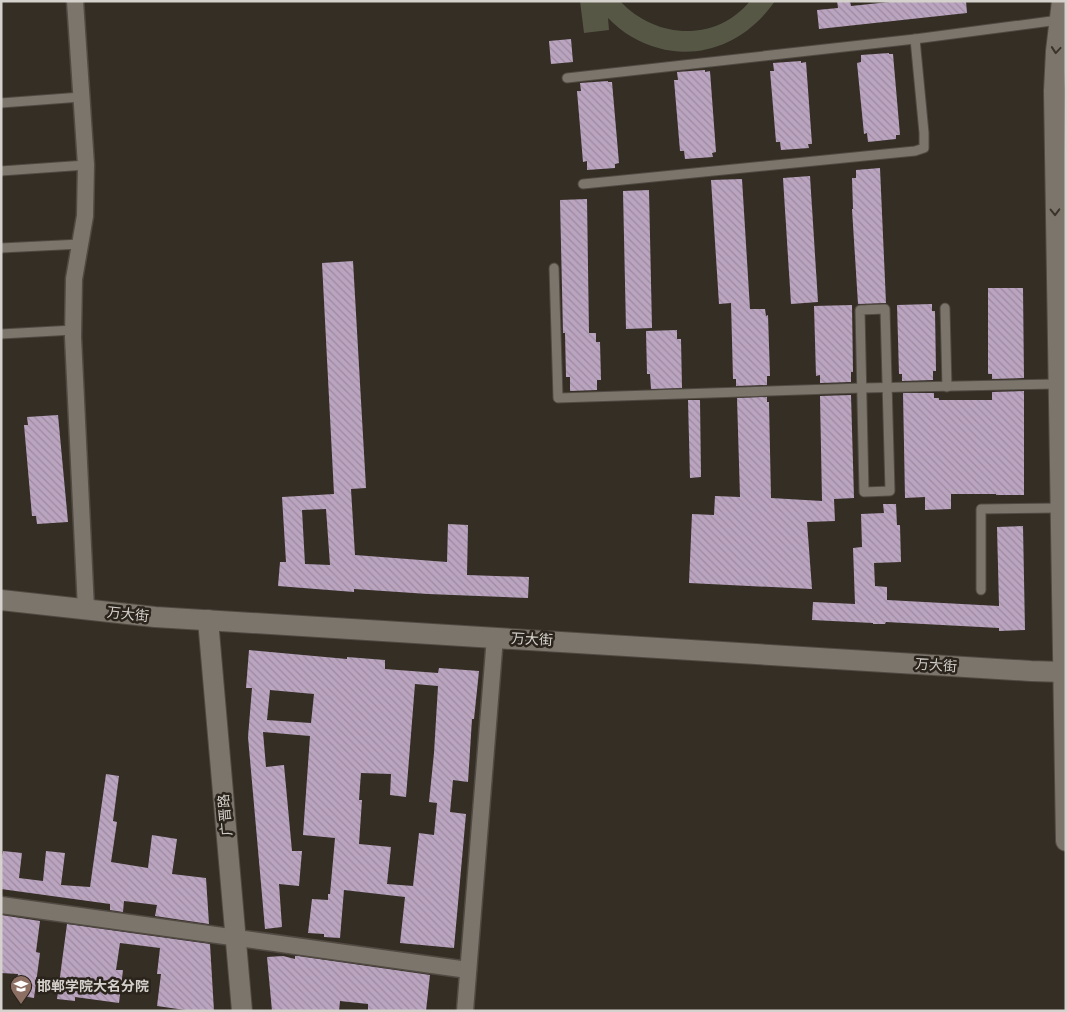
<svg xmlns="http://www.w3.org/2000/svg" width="1067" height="1012" font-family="Roboto,'Noto Sans SC',sans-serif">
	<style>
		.park { fill: #565845 }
		.building { fill: url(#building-back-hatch); fill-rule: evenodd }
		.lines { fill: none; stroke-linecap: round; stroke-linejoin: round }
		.service-casing { stroke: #504a43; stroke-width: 11 }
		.minor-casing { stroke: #504a43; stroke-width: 19 }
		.tertiary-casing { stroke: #504a43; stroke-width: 22 }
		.service { stroke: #7c756b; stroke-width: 9 }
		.minor { stroke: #7c756b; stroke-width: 16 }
		.tertiary { stroke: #7c756b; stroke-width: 20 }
		.oneway { stroke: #3a342c }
		.labels { text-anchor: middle; stroke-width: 5; stroke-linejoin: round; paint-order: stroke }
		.street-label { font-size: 14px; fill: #d5d1cc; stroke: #2a241c }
		.poi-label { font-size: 14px; font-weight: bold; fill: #d5d1cc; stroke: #2a241c; text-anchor: start }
	</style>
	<defs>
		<pattern id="building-back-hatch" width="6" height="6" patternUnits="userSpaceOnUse" patternTransform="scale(1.25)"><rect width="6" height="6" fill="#baa4c0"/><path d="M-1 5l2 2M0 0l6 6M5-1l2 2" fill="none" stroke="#9c8b9f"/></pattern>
	</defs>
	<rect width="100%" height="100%" fill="#342e25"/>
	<path class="park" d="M580,1H620C655,39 716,43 750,1H775C742,49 684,67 632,37C623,32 615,25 608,18L609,30L584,33Z"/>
	<g class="building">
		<path d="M837,1H850L851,6L899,1H966L967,13L819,29L817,10L838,8Z"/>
		<path d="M571,39L573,62L551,64L549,41Z"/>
		<path d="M889,53V54H893L900,135H896V139L868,142L867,133L864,134L857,63L861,62V55Z"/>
		<path d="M801,61V63L806,62L812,144H808L809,148L781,150L780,142H776L770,71H774L773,63Z"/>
		<path d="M705,70V72L710,71L716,152L712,153L713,157L685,159L684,151H680L674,80H678L677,72Z"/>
		<path d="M608,81V82H612L619,163L615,164V168L587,170V161L583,162L577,91H581L580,83Z"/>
		<path d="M880,168L886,303L858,304L852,209H853L852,178H856V170Z"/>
		<path d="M810,176L818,302L791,304L783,178Z"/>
		<path d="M742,179L750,309H765L766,316L768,315L770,376H767V385L736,386V379H733L731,303L719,304L711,180Z"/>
		<path d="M649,190L652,328L626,329L623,191Z"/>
		<path d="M587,199L589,333H596V342H600L601,380H597V390L570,391V377H566L565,333H563L560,200Z"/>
		<path d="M353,261L366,488L351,489L355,555L447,562L448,524L468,525L467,575L529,577L528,598L428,594L354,589V592L278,586L280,562H286L282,497L334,494L322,263ZM326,509L330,565L305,564L302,510Z"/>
		<path d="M988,288H1023L1024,378L992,379V374H988Z"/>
		<path d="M932,304V311H935L936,371H933V380L902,381V374H899L897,305Z"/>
		<path d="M852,305L853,372H851V382L820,383V375L816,376L814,306Z"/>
		<path d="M677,330V339H681L682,388L651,389L650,374H647L646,331Z"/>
		<path d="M1024,391V495H996V494H951V509L925,510V497L905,498L903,393H934V398H939V400H992V392Z"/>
		<path d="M851,395L854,498L834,499L835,521L807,522L812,589L689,583L692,514L714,515L715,496L740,497L737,398L767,397V402H769L771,498L822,501L820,396Z"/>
		<path d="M688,400H700L701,477L690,478Z"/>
		<path d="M58,415L68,522L37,524L36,516H32L24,425H28L27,417Z"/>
		<path d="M883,504H896L897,525H900L901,562L874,563L875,586L887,587V600L999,606L997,527L1023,526L1025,630L999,631V628L886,622L885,624H873V623L812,620L813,602L855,604L853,548L862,547L861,514L884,513Z"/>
		<path d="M249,650L347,659V657L385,660V669L438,673L439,668L479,671L474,719H472L468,782L453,780L450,812L466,814L454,948L400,943L405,897L370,893L344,890L340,938L324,937V934L308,933L312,899L328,900V894H330L335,838L303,835L310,736L263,732L266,767L284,765L292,851H302L299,886L279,884L282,927L265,929L248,737L252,688H246ZM415,684L438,686L434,753L429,802L437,803L434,835L419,833L413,886L387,884L391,847L359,844L362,800H359L361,773L391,774L390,795L406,797ZM270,690L314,694L311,723L267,720Z"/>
		<path d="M106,774L119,776L113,821L117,822L111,862L148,868L152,835L177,839L172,874L206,878L209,924L155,916L157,905L124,901L123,912L110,910V904L1,889V863L3,851L22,853L19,878L43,881L46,851L65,853L61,885L90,887Z"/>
		<path d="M1,915L40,921L36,952L40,953L34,998L15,995L18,974L1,973Z"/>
		<path d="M67,924L210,944L214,1011H192L157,1006L161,974H157L160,948L120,943L116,970H123L119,1003L75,997V1001L57,999Z"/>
		<path d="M283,956L295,959V956H298L430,975L426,1011H368V1004L340,1001L339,1011H272L267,957Z"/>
	</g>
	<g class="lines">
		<g class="service-casing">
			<g id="service">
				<path d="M567,78L915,39L1059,20"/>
				<path d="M1,103L81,97"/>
				<path d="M1,171L86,165"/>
				<path d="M583,184L915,151L924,148V133L915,39"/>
				<path d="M1,248L81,244"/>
				<path d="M554,268L558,398L862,388L1058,384"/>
				<path d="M945,308L947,387"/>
				<path d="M885,309L890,491L864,492L860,310Z"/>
				<path d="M1,334L74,330"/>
				<path d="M981,590V509L1060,508"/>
			</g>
		</g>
		<g class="minor-casing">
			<g id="minor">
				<path d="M75,1L86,165L85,216L74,279L73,337L86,609"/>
				<path d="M1,905L468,970"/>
				<path d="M465,1011L495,637"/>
			</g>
		</g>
		<g class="tertiary-casing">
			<g id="tertiary">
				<path d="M1062,1L1056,51L1054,91L1066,841"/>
				<path d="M1,600L155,617L1031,671L1063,672"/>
				<path d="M208,620L242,1011"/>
			</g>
		</g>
		<use href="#service" class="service"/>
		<use href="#minor" class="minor"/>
		<use href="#tertiary" class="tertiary"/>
	</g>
	<defs><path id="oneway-chevron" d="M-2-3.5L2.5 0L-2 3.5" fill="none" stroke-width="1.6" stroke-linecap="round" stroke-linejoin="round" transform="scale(1.25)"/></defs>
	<g class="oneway">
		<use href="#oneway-chevron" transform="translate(1056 50) rotate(95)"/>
		<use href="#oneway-chevron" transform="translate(1055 212) rotate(89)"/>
	</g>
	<defs>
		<g id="university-pin" transform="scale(1.125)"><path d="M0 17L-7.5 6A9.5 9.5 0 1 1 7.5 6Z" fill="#8d6e63" stroke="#2a241c"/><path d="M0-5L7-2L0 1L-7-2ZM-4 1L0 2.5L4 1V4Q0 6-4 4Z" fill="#fff"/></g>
	</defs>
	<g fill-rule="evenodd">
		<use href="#university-pin" x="21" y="986"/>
	</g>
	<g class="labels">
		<g class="street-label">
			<text transform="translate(128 614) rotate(6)" y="5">万大街</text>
			<text transform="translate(532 639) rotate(3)" y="5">万大街</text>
			<text transform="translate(936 665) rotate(4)" y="5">万大街</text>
			<text transform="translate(225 815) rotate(-95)" y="5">广晋路</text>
		</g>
		<g class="poi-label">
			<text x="37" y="991">邯郸学院大名分院</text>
		</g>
	</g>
	<rect width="1067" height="1012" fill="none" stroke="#d5d1cc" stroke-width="5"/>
</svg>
